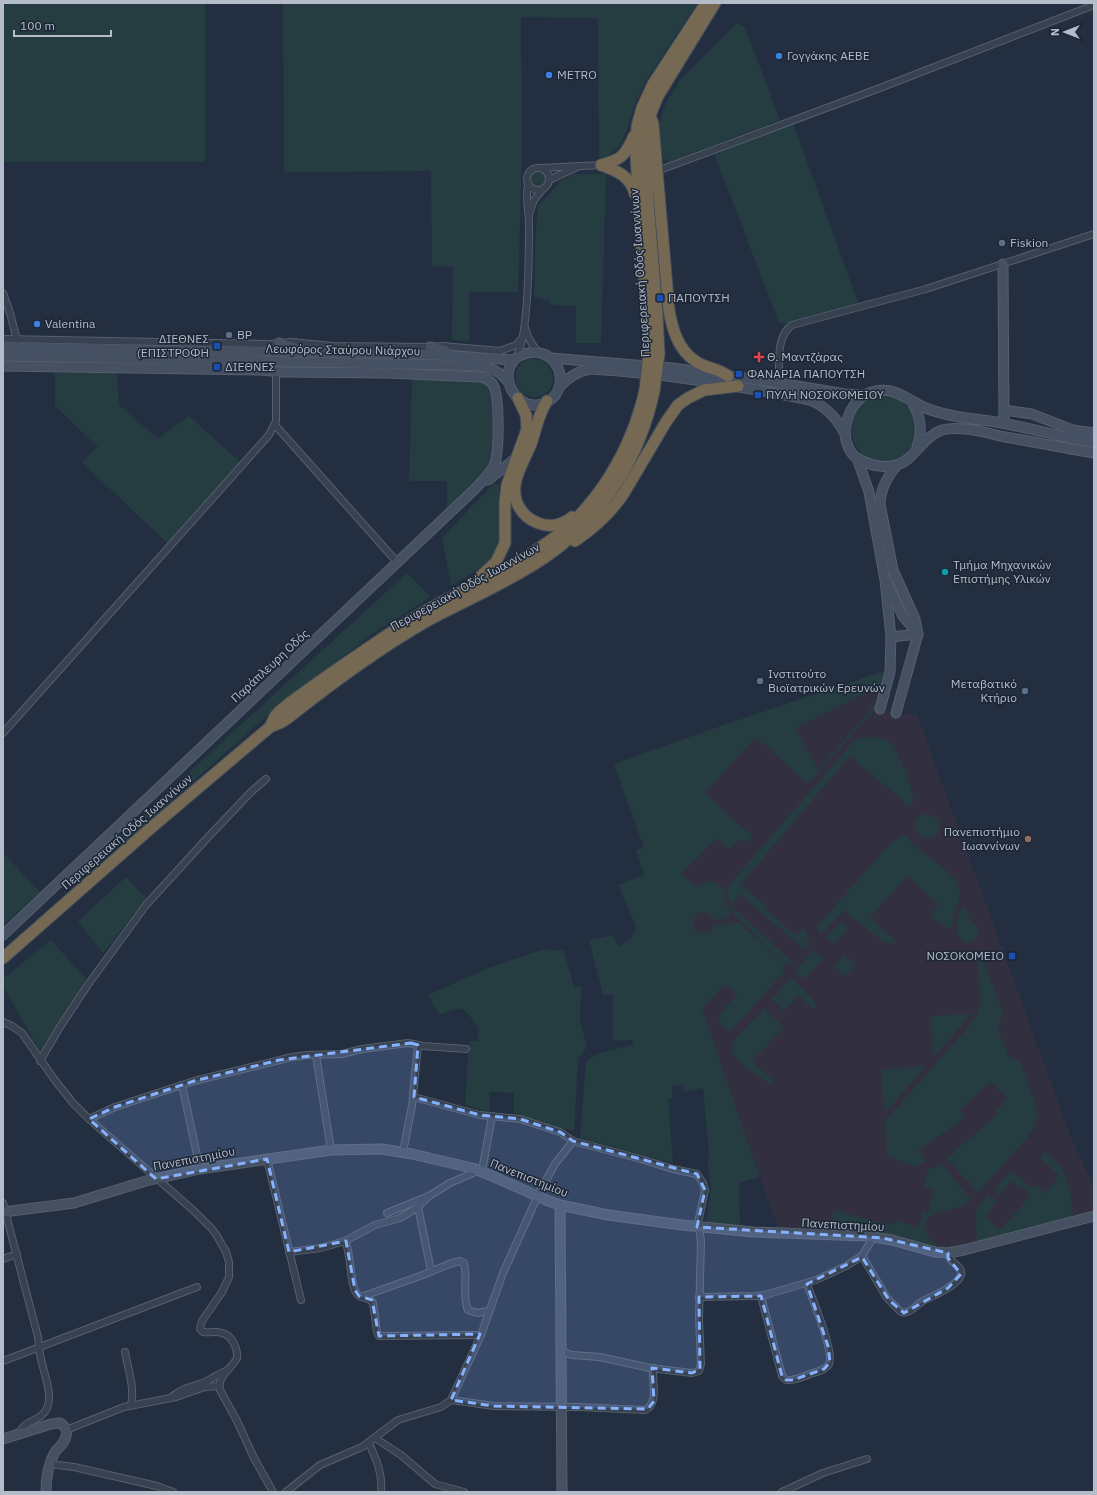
<svg xmlns="http://www.w3.org/2000/svg" width="1097" height="1495" font-family="'IBM Plex Sans',sans-serif">
	<style>
		.medical { fill: #323040 }
		.green { fill: #253d41 }
		.lines { fill: none; stroke-linecap: round; stroke-linejoin: round }
		.street-casing { stroke: #555f6d; stroke-width: 8 }
		.secondary-casing { stroke: #555f6d; stroke-width: 11 }
		.highway-casing { stroke: #424c5a; stroke-width: 13 }
		.street { stroke: #374150; stroke-width: 6 }
		.secondary { stroke: #455063; stroke-width: 9 }
		.highway { stroke: #766954; stroke-width: 11 }
		.highway-bridge-casing { stroke: #424c5a; stroke-width: 13; stroke-linecap: butt }
		.highway-bridge { stroke: #766954; stroke-width: 11 }
		.marked { fill: #86b1fd; fill-opacity: 0.2; stroke: #86b1fd; stroke-width: 3; stroke-dasharray: 8 5; stroke-linejoin: round }
		.shop-dot { fill: #3f7fe0; stroke: #1c2635; stroke-width: 1.5 }
		.service-dot { fill: #5c6f8a; stroke: #1c2635; stroke-width: 1.5 }
		.transit-dot { fill: #1a4fb4; stroke: #1c2635; stroke-width: 1.5 }
		.health-dot { fill: #e0444e; stroke: #1c2635; stroke-width: 1.5 }
		.culture-dot { fill: #0f9aa8; stroke: #1c2635; stroke-width: 1.5 }
		.education-dot { fill: #8d6e63; stroke: #1c2635; stroke-width: 1.5 }
		.labels { text-anchor: middle; stroke-width: 3; stroke-linejoin: round; paint-order: stroke }
		.poi-label { font-size: 12px; fill: #b4bcca; stroke: #1c2635; text-anchor: start }
		.street-label { font-size: 12px; fill: #b4bcca; stroke: #1c2635 }
	</style>
	<rect width="100%" height="100%" fill="#232f40"/>
	<path class="medical" d="M884,671L882,685L876,708L896,713L917,715L1069,1132L1094,1189V1212L975,1243L954,1247L938,1248L927,1246L870,1231L779,1230L614,764L724,725Z"/>
	<g class="green">
		<rect x="3" y="3" width="202" height="159"/>
		<path d="M283,3H698L677,33L646,81L635,103L628,127L620,146L607,157L599,158L598,18L521,17L522,157L518,292H469V341L452,340L453,267L432,266L431,171L284,172Z"/>
		<path d="M737,23L745,27L780,120L669,162L664,159C657,140 658,117 668,100C671,94 677,88 679,81Z"/>
		<path d="M793,123L859,305L786,324L779,323L714,153Z"/>
		<circle cx="538" cy="180" r="8"/>
		<path d="M574,174H606L601,343H576V306L551,305L550,301L534,297L535,244L538,206L561,181Z"/>
		<circle cx="534" cy="378" r="19"/>
		<path d="M55,373H117L119,405L158,439L189,416L241,463L168,544L82,462L98,447L55,406Z"/>
		<path d="M412,379L480,382C488,384 490,388 492,396L493,446L492,457L481,478L447,508V481H409Z"/>
		<circle cx="884" cy="429" r="33"/>
		<path d="M495,482L499,486C497,511 507,548 483,566C473,573 462,579 451,586L442,538Z"/>
		<path d="M407,573L431,597L375,632L263,719L121,846L115,840Z"/>
		<path d="M884,671L882,685L795,728L818,770L866,715L879,698L876,708L808,784L756,737L705,793L754,838L747,841L740,840L729,849L717,838L681,874L695,886L702,885L709,880L724,887L725,902L730,913L727,918L714,920C710,911 701,909 695,917C689,933 708,940 714,925L739,923L782,961C785,967 785,971 781,975L735,1027L729,1031L718,1021L721,1013L737,994L725,984L702,1009L760,1177L739,1183L740,1226L706,1224L711,1187L708,1168L709,1155L703,1088L684,1092L683,1085L672,1086V1098L668,1099L673,1163L580,1138L586,1061L599,1053L633,1045V1040L613,1041V995H603L589,940L612,935L615,938L618,947L632,937L636,926L618,885L644,875L636,850L644,847L614,764L724,725Z"/>
		<path d="M864,737C873,737 884,736 891,743C897,748 912,788 913,797C914,801 913,803 911,806L904,807L905,802L850,756L741,884L768,908L766,910L797,936L804,928L806,930V934L810,945L805,950L740,894L731,905L793,963L787,965L734,914C729,905 726,895 729,885L855,740Z"/>
		<circle cx="927" cy="826" r="12"/>
		<path d="M902,835C910,836 910,842 915,847C929,859 953,869 959,889C962,899 956,904 954,913C953,920 956,925 949,929L930,916L939,905L907,876L870,918L899,945L880,940L844,910L821,934C817,931 817,928 819,924L891,843Z"/>
		<path d="M3,853L40,892L3,925Z"/>
		<path d="M126,877L147,899L103,953L78,921Z"/>
		<path d="M964,905L972,923H975L978,928V937L972,942C952,945 956,915 964,905Z"/>
		<path d="M841,922L849,928L833,945L826,938Z"/>
		<path d="M51,940L86,979L41,1053L3,986V979Z"/>
		<path d="M545,949L564,951L574,987H581L580,1021L587,1047L578,1059L574,1131L553,1127L514,1113V1093L489,1092L490,1112L465,1105L469,1041H477L479,1028L469,1015L462,1008L439,1014L428,995L488,968Z"/>
		<path d="M813,950L824,959L804,979L795,971Z"/>
		<path d="M844,954L856,964L845,976L834,967Z"/>
		<path d="M979,961H983L1003,1013L998,1028L1008,1056L1020,1062L1036,1106L1037,1116L1035,1126L1026,1139L978,1193L947,1158L997,1115L996,1111L1008,1098L990,1082L960,1110L965,1118L918,1150L925,1161L915,1167L887,1156L886,1120L964,1032L978,1013L981,1004L978,964Z"/>
		<path d="M791,977L817,1004L813,1009L798,995L784,1011L772,999Z"/>
		<path d="M764,1008L784,1027L752,1061L774,1081L769,1084C761,1078 736,1061 732,1053C731,1048 733,1044 734,1040Z"/>
		<path d="M971,1014L933,1058L931,1016Z"/>
		<path d="M926,1066L884,1114L882,1070Z"/>
		<path d="M1045,1151L1062,1167L1071,1197L1072,1218L977,1242L976,1212L988,1194L996,1201L985,1217L997,1228H1002L1032,1194L1019,1185L1017,1187L1011,1181L999,1195L994,1190L1008,1173L1013,1172L1032,1188L1035,1184L1046,1193L1059,1175L1041,1159Z"/>
		<path d="M942,1164L971,1200C969,1202 966,1204 963,1206C952,1211 922,1208 925,1231C927,1238 935,1241 938,1248L870,1231H833V1210L863,1218L894,1225L896,1221L918,1227L923,1211L928,1213L934,1190L924,1186L928,1170Z"/>
	</g>
	<g class="lines">
		<g class="street-casing">
			<g id="street">
				<circle cx="538" cy="179" r="11"/>
				<path d="M540,168L601,165"/>
				<path d="M657,171L880,88L1094,5"/>
				<path d="M549,180L577,167"/>
				<path d="M529,214L534,200L542,190"/>
				<path d="M3,293L10,313L17,340"/>
				<path d="M525,328L529,339L538,353"/>
				<path d="M3,339L270,344L291,342L333,346L430,347L443,346L500,351L516,345L522,338"/>
				<path d="M516,357C529,338 529,250 529,224C529,211 525,198 528,185"/>
				<path d="M779,383C780,365 775,337 792,325L926,289L1094,234"/>
				<path d="M275,425L397,562"/>
				<path d="M3,733L269,435L276,421V371"/>
				<path d="M3,1022L12,1026L22,1033L54,1079L73,1103L89,1119L194,1211L212,1229L217,1236L226,1252L229,1262V1277L222,1292L202,1321L200,1329L203,1332C209,1333 216,1331 222,1333C232,1335 238,1349 237,1358C231,1370 217,1375 220,1390L237,1421L254,1458L273,1492"/>
				<path d="M316,1055L331,1150"/>
				<path d="M40,1061L60,1027L87,986L146,905L211,834L251,792L266,779"/>
				<path d="M182,1085L200,1169"/>
				<path d="M414,1097L480,1115L520,1119L560,1132L573,1141L641,1159L673,1169L697,1174L703,1183L705,1190L698,1223L701,1240L699,1319L701,1364L699,1371L692,1373L650,1368L600,1357L572,1355L561,1351"/>
				<path d="M89,1119L115,1107L194,1081L292,1057L307,1055L342,1054L362,1049L408,1043L423,1046L466,1049"/>
				<path d="M403,1152L412,1106L418,1045"/>
				<path d="M267,1159L301,1300"/>
				<path d="M482,1171L492,1116"/>
				<path d="M3,1203L38,1337C39,1344 39,1352 41,1359C44,1375 57,1402 42,1415C35,1421 21,1423 20,1434"/>
				<path d="M418,1207L431,1271"/>
				<path d="M387,1213L429,1196L450,1183L473,1173L477,1170"/>
				<path d="M874,1236L862,1256L887,1298L901,1312C904,1313 905,1313 907,1312C913,1310 918,1304 923,1301C932,1296 958,1286 961,1275C964,1266 948,1263 948,1253"/>
				<path d="M345,1241C352,1256 349,1283 357,1294C361,1299 369,1297 373,1303L377,1332L379,1336L481,1335"/>
				<path d="M289,1252L321,1248L345,1241L375,1225L400,1218L418,1207L429,1196"/>
				<path d="M3,1259L17,1254"/>
				<path d="M761,1296L782,1376L786,1380C794,1381 803,1377 810,1374C817,1372 826,1370 829,1364C835,1353 812,1298 807,1284"/>
				<path d="M361,1297L420,1276L452,1263L460,1261L464,1263C468,1278 462,1297 468,1310L477,1313L489,1311"/>
				<path d="M699,1297L756,1296L765,1295L816,1280L846,1266L862,1256"/>
				<path d="M125,1352C128,1369 135,1388 131,1405"/>
				<path d="M3,1361L197,1287"/>
				<path d="M171,1398C181,1387 196,1387 209,1380C215,1377 219,1373 226,1371"/>
				<path d="M451,1400L494,1406L578,1407L645,1410C659,1404 652,1382 653,1368"/>
				<path d="M66,1430L124,1407L176,1397L205,1387L219,1386"/>
				<path d="M375,1438L401,1455L435,1484L464,1492"/>
				<path d="M369,1443C376,1459 383,1474 381,1492"/>
				<path d="M50,1464L74,1467L157,1486L173,1492"/>
				<path d="M286,1492L320,1465L362,1447L398,1420L441,1407L451,1400L481,1335L503,1273L540,1191L555,1164L573,1141"/>
				<path d="M782,1492L823,1473L867,1459"/>
			</g>
		</g>
		<g class="secondary-casing">
			<g id="secondary">
				<path d="M1003,264L1004,423"/>
				<path d="M279,343L298,349"/>
				<path d="M3,347L440,355L514,360"/>
				<path d="M430,347L446,351"/>
				<path d="M534,352C567,354 570,401 537,405C515,407 499,377 514,360C518,355 527,353 534,352Z"/>
				<path d="M3,356L450,365C475,366 493,362 509,383"/>
				<path d="M550,358L672,368L779,383L845,394L866,395"/>
				<path d="M3,366L260,370L283,372L388,373L480,377C485,378 491,381 493,385C500,395 499,451 495,463C491,473 483,480 476,488L3,935"/>
				<path d="M561,385C569,377 578,371 590,369C664,373 738,386 810,400C827,407 837,418 845,434"/>
				<path d="M912,402C921,417 923,431 917,447"/>
				<path d="M1004,410L1032,414L1073,430L1094,433"/>
				<path d="M1094,443C1063,437 1033,429 1002,423C978,419 952,418 928,409C910,402 897,387 876,391C856,395 847,413 845,431C845,441 849,453 857,458C873,468 896,471 910,457C921,447 928,435 942,430C960,425 987,433 1005,437C1035,442 1064,448 1094,453"/>
				<path d="M857,458L869,492L885,580L891,637L890,672L880,709"/>
				<path d="M488,480L516,458"/>
				<path d="M887,584L903,616L917,633"/>
				<path d="M891,637L918,634"/>
				<path d="M896,713L918,634L915,619L893,570L880,504C881,488 887,477 897,465"/>
				<path d="M560,1205L562,1492"/>
				<path d="M3,1212L74,1203L146,1181L200,1169L331,1150L382,1149L412,1154L472,1168L490,1175L546,1200L560,1205L608,1215L682,1225L754,1232L867,1236L892,1240L935,1252L948,1253L964,1250L1094,1216"/>
				<path d="M3,1439L51,1424L60,1423C65,1426 68,1431 66,1436C65,1443 59,1447 55,1452C48,1464 46,1478 46,1492"/>
			</g>
		</g>
		<g class="highway-casing">
			<g id="highway">
				<path d="M651,118L653,124L669,310C673,334 681,357 705,366C713,369 721,370 728,376"/>
				<path d="M601,165C618,171 630,176 635,194"/>
				<path d="M601,165C622,159 625,156 634,136"/>
				<path d="M649,353V334L641,241L636,156L637,126L642,108L653,84L706,3"/>
				<path d="M659,354L657,314L648,202L646,132L650,115L658,96L715,3"/>
				<path d="M547,401C538,414 536,430 531,444C523,464 507,486 519,507C523,514 530,520 538,523C550,528 562,525 572,517"/>
				<path d="M575,541C594,528 611,513 624,493L666,422L678,405L688,398L704,390L738,386"/>
				<path d="M481,576L496,562L505,543V502L507,485L527,429L526,415L518,398"/>
				<path d="M270,727L280,723L288,718C332,683 378,649 427,621C466,600 507,583 544,558C602,519 640,458 654,391"/>
				<path d="M3,958L152,827L270,727C272,723 274,717 277,714C281,709 287,706 291,702C308,689 326,677 343,665C370,647 396,628 424,612C465,588 509,570 548,542C598,508 632,448 645,390"/>
			</g>
		</g>
		<use href="#street" class="street"/>
		<use href="#secondary" class="secondary"/>
		<use href="#highway" class="highway"/>
		<g class="highway-bridge-casing">
			<g id="highway-bridge">
				<path d="M645,390L649,353"/>
				<path d="M654,391L659,354"/>
			</g>
		</g>
		<use href="#highway-bridge" class="highway-bridge"/>
	</g>
	<path class="marked" d="M411,1043L418,1045L414,1097L480,1115L520,1119L560,1132L573,1141L697,1174L705,1190L697,1227L883,1238L948,1253V1258L961,1274L948,1288L904,1313L889,1300L862,1257L807,1284L828,1346L830,1362L824,1369L793,1380H786L782,1376L761,1296L699,1297L700,1369L692,1373L652,1368L654,1401L648,1409L494,1406L451,1400L480,1334L379,1336L372,1300L359,1296L355,1290L346,1241L289,1252L267,1159L156,1179L89,1119L115,1107L194,1081L279,1060Z"/>
	<g class="shop-dot">
		<circle cx="779" cy="56" r="4"/>
		<circle cx="549" cy="75" r="4"/>
		<circle cx="37" cy="324" r="4"/>
	</g>
	<g class="service-dot">
		<circle cx="1002" cy="243" r="4"/>
		<circle cx="229" cy="335" r="4"/>
		<circle cx="760" cy="681" r="4"/>
		<circle cx="1025" cy="691" r="4"/>
	</g>
	<g class="transit-dot">
		<rect x="656" y="294" width="8" height="8" rx="2"/>
		<rect x="213" y="342" width="8" height="8" rx="2"/>
		<rect x="213" y="363" width="8" height="8" rx="2"/>
		<rect x="735" y="370" width="8" height="8" rx="2"/>
		<rect x="754" y="391" width="8" height="8" rx="2"/>
		<rect x="1008" y="952" width="8" height="8" rx="2"/>
	</g>
	<path class="health-dot" d="M757 351h4v4h4v4h-4v4h-4v-4h-4v-4h4z"/>
	<circle class="culture-dot" cx="945" cy="572" r="4"/>
	<circle class="education-dot" cx="1028" cy="839" r="4"/>
	<g class="labels">
		<g class="poi-label">
			<text x="787" y="60">Γογγάκης ΑΕΒΕ</text>
			<text x="557" y="79">METRO</text>
			<text x="1010" y="247">Fiskion</text>
			<text x="668" y="302">ΠΑΠΟΥΤΣΗ</text>
			<text x="45" y="328">Valentina</text>
			<text x="237" y="339">BP</text>
			<text x="209" y="343" text-anchor="end">ΔΙΕΘΝΕΣ<tspan x="209" dy="14">(ΕΠΙΣΤΡΟΦΗ</tspan></text>
			<text x="767" y="361">Θ. Μαντζάρας</text>
			<text x="225" y="371">ΔΙΕΘΝΕΣ</text>
			<text x="747" y="378">ΦΑΝΑΡΙΑ ΠΑΠΟΥΤΣΗ</text>
			<text x="766" y="399">ΠΥΛΗ ΝΟΣΟΚΟΜΕΙΟΥ</text>
			<text x="953" y="569">Τμήμα Μηχανικών<tspan x="953" dy="14">Επιστήμης Υλικών</tspan></text>
			<text x="768" y="678">Ινστιτούτο<tspan x="768" dy="14">Βιοϊατρικών Ερευνών</tspan></text>
			<text x="1017" y="688" text-anchor="end">Μεταβατικό<tspan x="1017" dy="14">Κτήριο</tspan></text>
			<text x="1020" y="836" text-anchor="end">Πανεπιστήμιο<tspan x="1020" dy="14">Ιωαννίνων</tspan></text>
			<text x="1004" y="960" text-anchor="end">ΝΟΣΟΚΟΜΕΙΟ</text>
		</g>
		<g class="street-label">
			<text transform="translate(640 273) rotate(-94)" y="4">Περιφερειακή Οδός Ιωαννίνων</text>
			<text transform="translate(343 350) rotate(1)" y="4">Λεωφόρος Σταύρου Νιάρχου</text>
			<text transform="translate(465 587) rotate(-29)" y="4">Περιφερειακή Οδός Ιωαννίνων</text>
			<text transform="translate(270 666) rotate(-43)" y="4">Παράπλευρη Οδός</text>
			<text transform="translate(127 832) rotate(-41)" y="4">Περιφερειακή Οδός Ιωαννίνων</text>
			<text transform="translate(194 1159) rotate(-11)" y="4">Πανεπιστημίου</text>
			<text transform="translate(529 1178) rotate(22)" y="4">Πανεπιστημίου</text>
			<text transform="translate(843 1225) rotate(3)" y="4">Πανεπιστημίου</text>
		</g>
	</g>
	<rect width="1097" height="1495" fill="none" stroke="#b4bcca" stroke-width="8"/>
	<g transform="translate(1065 32) rotate(270)" stroke="#1c2635" stroke-width="3" paint-order="stroke">
	<path d="M0-3L7 15L0 10L-7 15Z" fill="#b4bcca"/>
	<text y="-6" font-size="11" font-weight="bold" text-anchor="middle" fill="#b4bcca">N</text>
	</g>
	<path d="M14 30v6h97v-6" fill="none" stroke="#b4bcca" stroke-width="2"/>
	<text x="20" y="30" font-size="12" fill="#b4bcca" stroke="#1c2635" stroke-width="3" paint-order="stroke">100 m</text>
</svg>
